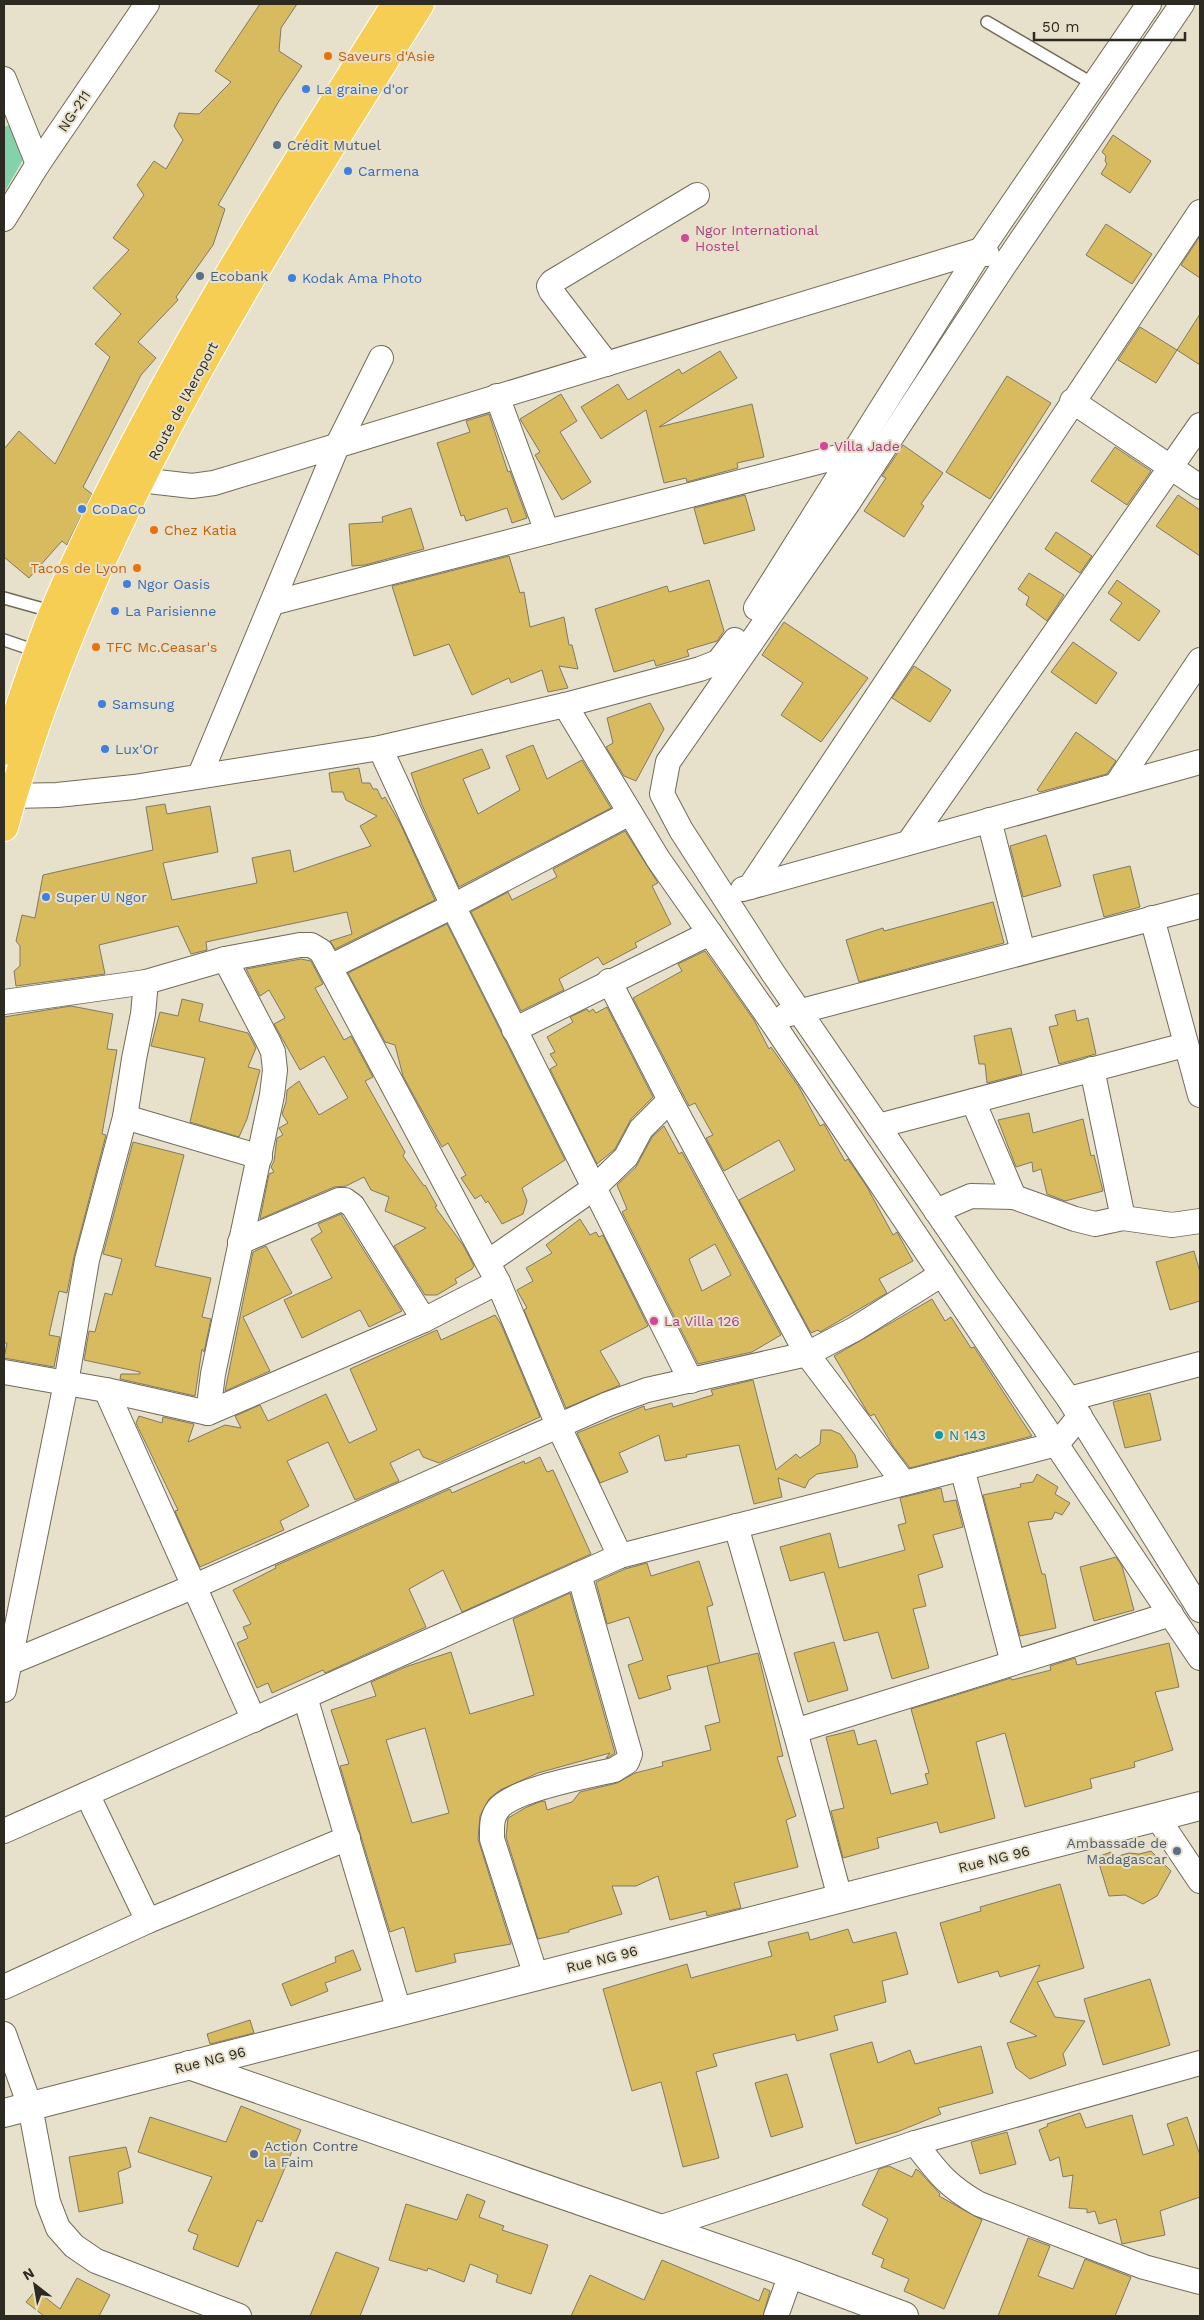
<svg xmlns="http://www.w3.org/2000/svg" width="1204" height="2320" font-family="'Work Sans',sans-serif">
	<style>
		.green { fill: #84d2aa }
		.building { fill: #d8ba5f; stroke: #807966; fill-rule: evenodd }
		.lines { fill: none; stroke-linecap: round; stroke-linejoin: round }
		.service-casing { stroke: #726b58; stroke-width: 14 }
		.minor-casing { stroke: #726b58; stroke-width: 26 }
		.tertiary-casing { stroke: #726b58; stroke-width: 30 }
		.trunk-casing { stroke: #fff; stroke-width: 30 }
		.service { stroke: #fff; stroke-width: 11 }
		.minor { stroke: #fff; stroke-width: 24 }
		.tertiary { stroke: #fff; stroke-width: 28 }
		.trunk { stroke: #f7ce54; stroke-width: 28 }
		.food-dot { fill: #e8710a; stroke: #e7e0cb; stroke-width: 2 }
		.shop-dot { fill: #3f7fe0; stroke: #e7e0cb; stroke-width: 2 }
		.service-dot { fill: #5c6f8a; stroke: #e7e0cb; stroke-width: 2 }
		.hotel-dot { fill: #d1479c; stroke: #e7e0cb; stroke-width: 2 }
		.culture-dot { fill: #0f9aa8; stroke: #e7e0cb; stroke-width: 2 }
		.labels { text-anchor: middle; stroke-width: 4; stroke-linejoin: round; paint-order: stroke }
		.food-label { font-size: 14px; fill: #c56008; stroke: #e7e0cb; text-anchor: start }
		.shop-label { font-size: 14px; fill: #366cbe; stroke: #e7e0cb; text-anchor: start }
		.street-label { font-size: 14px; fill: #2d2a22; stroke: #e7e0cb }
		.service-label { font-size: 14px; fill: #4e5e75; stroke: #e7e0cb; text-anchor: start }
		.hotel-label { font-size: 14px; fill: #b23c85; stroke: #e7e0cb; text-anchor: start }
		.culture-label { font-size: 14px; fill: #0d838f; stroke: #e7e0cb; text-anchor: start }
	</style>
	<rect width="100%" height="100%" fill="#e7e0cb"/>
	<path class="green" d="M12,124L25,156L4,193V127Z"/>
	<g class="building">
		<path d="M260,4H297L281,28L279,51L302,66L279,101L218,205L225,209L213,245L176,297L178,300L138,342L156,358L141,375L83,487L92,494L67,545L62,541L29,578L4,557V449L19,431L55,464L110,357L95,344L121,314L93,288L129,250L113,238L144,195L137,185L154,161L166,169L183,140L174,126L179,113L199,114L231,82L215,71Z"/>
		<path d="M1113,135L1151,161L1130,193L1101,174L1107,164L1105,161L1106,156L1102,152Z"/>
		<path d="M1106,224L1152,254L1132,284L1086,255Z"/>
		<path d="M1200,236V278L1181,265Z"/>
		<path d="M1200,314V365L1177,350Z"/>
		<path d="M1140,327L1177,350L1156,383L1118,360Z"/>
		<path d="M720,351L737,378L659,427L752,404L764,457L737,463L738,468L687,482L686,478L664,483L646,410L601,439L581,407L618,384L628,400L679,369L682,374Z"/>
		<path d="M1007,376L1051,403L990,499L946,472Z"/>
		<path d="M561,394L577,421L560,432L591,482L562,500L535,455L540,452L520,419Z"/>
		<path d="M489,414L508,472L510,471L527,518L512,523L507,508L466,521L464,515L461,516L437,443L470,432L466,421Z"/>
		<path d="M903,445L943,473L921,504L924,506L904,537L864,511L886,478L882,476Z"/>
		<path d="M1115,447L1151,471L1127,505L1091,481Z"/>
		<path d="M745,495L755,530L704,544L694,508Z"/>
		<path d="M1178,495L1200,510V556L1156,526Z"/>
		<path d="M411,508L424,549L365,565L352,566L349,524L383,522L382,517Z"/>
		<path d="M1056,532L1092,556L1080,573L1045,549Z"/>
		<path d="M509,556L520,593L524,592L530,627L564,617L569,645H572L578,669L559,666L568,688L548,692L542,670L511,683L509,678L472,695L449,644L414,656L392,586Z"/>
		<path d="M1029,573L1064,595L1047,621L1026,605L1029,597L1018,589Z"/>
		<path d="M709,580L724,631L717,641L687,650L689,656L656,666L654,660L614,672L595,609L667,586L669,592Z"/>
		<path d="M1117,580L1160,611L1139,641L1110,620L1122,603L1108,593Z"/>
		<path d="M784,622L868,678L821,742L781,715L803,683L762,655Z"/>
		<path d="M1073,642L1117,673L1096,704L1051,672Z"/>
		<path d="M914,666L951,690L930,722L892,698Z"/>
		<path d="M650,703L664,729L636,781L624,776L606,747L613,743L607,718Z"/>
		<path d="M1076,732L1116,761L1107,774L1040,792L1037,790Z"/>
		<path d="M533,745L547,779L582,760L611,808L459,887L422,805L411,773L482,749L490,768L463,779L478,814L520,790L506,756Z"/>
		<path d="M359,768L362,783H370L373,789H377L382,799L385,797L401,825L435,900L335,949L330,941L352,934L347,912L206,942L207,950L191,954L178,926L99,945L105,974L16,986L14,971L20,966V946L16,941L22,915L35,918L43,875L153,850L146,807L165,804L167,814L210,806L218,852L163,863L172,900L257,883L252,858L290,850L294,872L371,846L360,826L377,816L346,800L343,792H332L329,773Z"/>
		<path d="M625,831L658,883L652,886L671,924L635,943L637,947L603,965L598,957L559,979L564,990L521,1011L471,912L508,892L512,900L557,877L553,869Z"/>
		<path d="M1046,835L1061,886L1023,897L1010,846Z"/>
		<path d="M1130,866L1140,907L1104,917L1093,875Z"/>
		<path d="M993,902L1004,943L859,982L846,940L883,928L884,931Z"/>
		<path d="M447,924L565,1160L522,1188L527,1201L523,1214L502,1224L488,1201L486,1203L481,1195L475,1199L461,1178L466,1175L448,1143L442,1147L403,1076L395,1045L385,1042L348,973Z"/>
		<path d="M705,951L754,1020L769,1049L771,1047L799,1087L820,1126L824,1124L845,1161L848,1159L867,1187L893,1235L897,1232L913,1261L879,1279L887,1293L820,1332L818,1330L811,1333L739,1200L795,1170L779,1140L724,1171L706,1138L713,1135L695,1103L689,1106L633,998L682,971L678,964Z"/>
		<path d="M301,959L311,961L323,984L315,988L344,1040L351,1036L373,1077L365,1081L405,1152L403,1156L424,1186L425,1185L437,1206L435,1207L463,1245L474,1266L472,1269L455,1279L457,1283L437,1295H425L394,1246L426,1228L385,1211L389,1197L371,1190L364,1177L346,1186L334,1187L260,1219L269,1174L274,1172L271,1167L274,1161L277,1138L283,1135L279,1128L288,1123L282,1114L286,1102L287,1090L299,1081L319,1115L348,1098L324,1056L300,1070L274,1024L285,1018L269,990L260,996L246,969Z"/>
		<path d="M182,999L203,1004L199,1021L248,1033L256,1048L248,1067L260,1070L247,1119L239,1137L190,1122L205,1058L151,1046L160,1012L178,1016Z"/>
		<path d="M71,1006L113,1014L107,1049L117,1050L102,1134L106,1135L74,1257L67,1293L59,1291L49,1335L60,1337L54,1367L4,1358L7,1343H4V1017Z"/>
		<path d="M607,1007L653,1097L631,1119L615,1149L597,1164L550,1069L557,1065L550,1054L555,1052L547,1037L573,1022L570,1017L587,1009L589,1012L593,1009L596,1013Z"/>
		<path d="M1075,1010L1077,1021L1088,1018L1096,1054L1059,1064L1049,1027L1058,1025L1055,1015Z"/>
		<path d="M1011,1028L1022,1074L987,1083L985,1064H979L974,1036Z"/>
		<path d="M1029,1113L1033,1133L1083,1119L1091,1156L1094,1155L1103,1191L1065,1201L1047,1194L1041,1169L1033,1172L1032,1162L1016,1167L998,1120Z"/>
		<path d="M664,1126L679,1154L682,1152L781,1335L752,1352L698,1364L622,1212L627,1209L617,1185L636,1167L652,1137ZM715,1244L731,1275L702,1291L689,1259Z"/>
		<path d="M133,1142L184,1155L155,1266L211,1278L202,1317L211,1319L204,1352L202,1349L195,1396L120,1379L121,1374H140V1372L84,1360L89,1331L95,1332L105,1293L112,1295L122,1259L103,1254Z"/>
		<path d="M341,1214L402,1311L369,1327L360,1310L302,1338L284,1300L332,1278L311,1239L322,1232L318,1224Z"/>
		<path d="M580,1219L590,1235L596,1232L599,1237L603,1235L648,1326L600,1351L620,1385L566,1408L524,1310L527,1308L517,1290L533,1281L526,1268L552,1253L546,1245Z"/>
		<path d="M266,1246L292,1293L243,1317L270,1371L225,1391L253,1252Z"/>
		<path d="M1194,1251L1200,1272V1301L1170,1310L1156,1262Z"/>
		<path d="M932,1299L945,1321L951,1317L971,1348L974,1347L1032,1436L910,1468L893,1446L874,1414L871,1416L868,1413L834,1356Z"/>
		<path d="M495,1315L501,1324L540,1417L439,1463L423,1457L419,1449L390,1463L399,1481L355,1500L328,1442L287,1461L309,1506L280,1521L284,1530L200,1567L175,1511L178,1510L136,1423L139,1416L162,1423L163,1417L194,1424L188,1442L225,1425L241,1428L235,1416L260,1405L268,1421L326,1394L349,1443L377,1430L350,1369L437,1330L441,1340Z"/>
		<path d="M753,1380L776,1470L796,1454L800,1458L820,1444L821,1430H831L840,1434L855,1455L858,1467L817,1474L809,1480L805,1488L778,1478L782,1497L754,1504L739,1445L686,1455L687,1457L665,1461L659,1435L619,1453L628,1472L600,1483L577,1433L644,1406L645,1410L672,1403L673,1407L713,1395L711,1390Z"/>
		<path d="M1150,1393L1161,1440L1125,1448L1113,1402Z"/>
		<path d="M540,1457L547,1472L553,1470L591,1554L462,1612L443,1570L409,1589L426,1627L325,1673L323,1670L272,1693L268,1683L257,1688L237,1643L248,1638L243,1627L251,1624L233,1590L276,1568L275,1566L450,1489L452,1493L524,1461L525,1464Z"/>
		<path d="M1037,1474L1058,1487L1055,1494L1070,1503L1062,1515L1055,1512L1052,1519L1028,1522L1042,1574H1045L1056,1628L1020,1636L983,1495L1021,1487L1020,1484L1033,1482Z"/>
		<path d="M941,1488L944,1502L956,1500L963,1527L933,1535L943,1567L918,1575L926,1606L913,1609L929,1668L892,1679L878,1632L844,1641L824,1572L790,1581L780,1547L830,1533L839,1568L905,1550L898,1525L906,1523L900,1498Z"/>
		<path d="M1116,1557L1122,1566L1134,1610L1094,1621L1080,1567Z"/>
		<path d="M699,1561L713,1605L707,1607L720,1663L667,1676L671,1689L639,1699L628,1665L643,1660L629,1617L607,1624L596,1582L625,1569L647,1563L651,1576Z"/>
		<path d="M570,1593L615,1753L609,1757L606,1758L610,1753L538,1773L500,1790L489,1799L480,1816L478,1839L511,1944L454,1954L456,1962L416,1972L404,1927L390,1932L387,1923L340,1766L349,1764L331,1710L376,1696L371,1682L408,1666L451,1652L470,1714L534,1695L513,1619ZM425,1728L449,1813L412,1823L386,1740Z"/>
		<path d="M834,1642L848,1690L808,1702L794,1653Z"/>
		<path d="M1169,1643L1179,1687L1155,1692L1173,1750L1134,1762L1135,1767L1090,1779L1092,1788L1025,1807L1005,1733L976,1742L995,1818L940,1833L937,1822L877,1838L879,1848L843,1858L831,1811L844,1808L826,1737L854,1730L858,1745L876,1740L891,1794L928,1784L925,1774L929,1773L911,1709L1011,1678L1012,1680L1051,1670L1050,1666L1075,1658L1077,1665Z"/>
		<path d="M758,1653L783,1756L777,1757L796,1816L786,1820L798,1867L734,1883L741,1908L707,1916L706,1911L670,1920L658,1876L636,1886H612L622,1914L569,1930V1932L538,1939L506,1837L508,1818L525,1808L539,1802L545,1801L547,1810L572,1802L580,1792L617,1783L635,1773L663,1766L662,1762L711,1750L705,1726L720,1722L707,1666Z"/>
		<path d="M1151,1851L1171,1871L1157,1896L1143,1904L1125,1895L1109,1896L1097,1857L1111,1852L1115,1857L1129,1853L1139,1854Z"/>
		<path d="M1060,1884L1084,1968L1037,1982L1055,2017L1085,2021L1063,2054L1066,2065L1030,2079L1016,2068L1007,2043L1037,2036L1010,2022L1040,1965L1000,1977L998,1971L958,1983L940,1923L981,1911L980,1907Z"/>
		<path d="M848,1929L853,1943L896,1932L908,1974L882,1981L886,2002L834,2016L838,2030L797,2041L795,2034L713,2054L717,2066L696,2072L719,2158L683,2167L661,2082L632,2091L603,1989L687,1964L691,1978L772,1956L768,1942L808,1932L810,1940Z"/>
		<path d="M353,1950L361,1970L325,1983L328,1991L291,2006L282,1984L336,1962L335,1957Z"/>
		<path d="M1150,1979L1170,2045L1103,2065L1084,1999Z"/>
		<path d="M250,2020L254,2033L210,2044L207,2034Z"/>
		<path d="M872,2042L878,2063L910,2050L915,2064L981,2046L993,2093L938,2108L941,2114L897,2132L856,2144L830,2054Z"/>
		<path d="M787,2074L803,2127L771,2137L755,2083Z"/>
		<path d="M241,2106L301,2130L262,2222L257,2220L238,2267L193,2249L198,2235L188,2231L212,2177L138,2152L150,2117L226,2142Z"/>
		<path d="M1080,2113L1086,2128L1132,2115L1143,2155L1174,2145L1167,2124L1187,2117L1200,2155V2197L1160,2211L1165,2235L1122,2244L1116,2219L1099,2224L1095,2211L1087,2213V2209L1069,2208L1073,2175L1063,2177L1059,2157L1050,2161L1039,2130L1048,2126L1047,2124Z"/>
		<path d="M1007,2132L1016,2164L980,2174L971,2142Z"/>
		<path d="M126,2147L131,2167L118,2172L123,2203L79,2212L69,2157Z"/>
		<path d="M889,2166L912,2177L916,2169L919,2171L940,2194L939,2196L982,2220L944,2309L904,2291L909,2279L881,2267L884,2259L872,2254L888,2219L862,2205L879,2169Z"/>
		<path d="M467,2194L485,2201L479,2217L504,2226L502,2230L548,2245L531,2294L496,2282L498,2275L470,2264L464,2282L428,2268L427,2271L389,2260L406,2204L457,2220Z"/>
		<path d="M1028,2238L1050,2246L1038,2276L1073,2289L1085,2259L1131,2277L1115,2316H998Z"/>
		<path d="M336,2252L379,2268L360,2316H310Z"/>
		<path d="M662,2260L759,2301L764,2288L770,2291L763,2316H571L590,2275L644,2300Z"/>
		<path d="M77,2278L110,2295L99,2316H44L26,2302L36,2290L60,2309Z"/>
	</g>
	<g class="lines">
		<g class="service-casing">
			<g id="service">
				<path d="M987,22L1095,85"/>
				<path d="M4,598L54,612"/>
				<path d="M4,640L39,652"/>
			</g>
		</g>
		<g class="minor-casing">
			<g id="minor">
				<path d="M1182,4L1005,264L848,503L668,762L662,794L681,830L773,973L987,1285L1069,1399L1200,1610"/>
				<path d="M4,79L38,164"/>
				<path d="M4,219L38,164L147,4"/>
				<path d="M607,364L551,291L549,286L552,282L697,195"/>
				<path d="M497,396L547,532"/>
				<path d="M1072,401L1200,487"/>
				<path d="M140,480L192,486L214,483L981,250L987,254"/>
				<path d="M272,603L853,453"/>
				<path d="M756,608L981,250L1149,4"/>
				<path d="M565,705L658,859L770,1019L1200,1658"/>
				<path d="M380,748L453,906L691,1381"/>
				<path d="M200,775L338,444L381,358"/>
				<path d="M1116,785L1200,660"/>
				<path d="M12,796L57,795L134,787L380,748L565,705L700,669L718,662L735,640"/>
				<path d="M989,820L1023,952"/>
				<path d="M909,842L1200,425"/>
				<path d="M750,887L1200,212"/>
				<path d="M743,889L1200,762"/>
				<path d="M1152,918L1200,1095"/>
				<path d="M330,967L453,906L630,813"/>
				<path d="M609,981L670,1100L807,1354L904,1483"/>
				<path d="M4,1002L146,982L225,959L300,945H311L321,951L498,1282L558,1425L620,1556"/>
				<path d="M786,1015L1200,906"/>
				<path d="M514,1030L710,933"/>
				<path d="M1092,1069L1123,1218"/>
				<path d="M973,1101L1014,1197"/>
				<path d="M125,1117L260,1157"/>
				<path d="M878,1126L1185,1045"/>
				<path d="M936,1211L971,1196L1014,1197L1075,1219L1095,1224L1123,1218L1172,1225L1200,1221"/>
				<path d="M240,1242L339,1200H345L353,1206L424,1320"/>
				<path d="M488,1262L594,1188L626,1157L641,1129L670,1100"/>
				<path d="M4,1372L106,1390L208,1413L424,1320L498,1282"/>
				<path d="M106,1390L254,1720"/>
				<path d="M1069,1399L1200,1364"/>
				<path d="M208,1413L213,1374L272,1095L275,1070L273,1052L269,1043L225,959"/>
				<path d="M962,1468L1013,1663"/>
				<path d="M736,1526L795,1731L840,1898"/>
				<path d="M4,1662L9,1663L195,1586L608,1404L647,1390L807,1354L855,1329L942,1274"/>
				<path d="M4,1690L66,1383L87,1260L125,1117L134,1059L143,1014L146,982"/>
				<path d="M305,1697L399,2011"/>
				<path d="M795,1731L1171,1614"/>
				<path d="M87,1794L148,1921"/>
				<path d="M1157,1817L1200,1881"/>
				<path d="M4,1831L620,1556L1057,1444L1080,1416"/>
				<path d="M536,1976L492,1839C492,1828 491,1818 498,1809C514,1789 588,1776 614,1770L627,1762L630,1754L579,1574"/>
				<path d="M4,1987L148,1921L348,1838"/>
				<path d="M4,2034L30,2106L48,2202L58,2228L74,2246L96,2261L239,2316"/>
				<path d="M915,2143C937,2172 947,2186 979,2204L1144,2267L1200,2282"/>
				<path d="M656,2229L915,2143L1200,2063"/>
				<path d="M776,2316L791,2274"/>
			</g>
		</g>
		<g class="tertiary-casing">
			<g id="tertiary">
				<path d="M189,2065L791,2274L904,2316"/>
				<path d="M4,2113L1200,1806"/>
			</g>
		</g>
		<g class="trunk-casing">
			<g id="trunk">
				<path d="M4,751C21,705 35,657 54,611C146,398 273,200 396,4"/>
				<path d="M4,827C86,528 257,264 420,4"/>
			</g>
		</g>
		<use href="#service" class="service"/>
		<use href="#minor" class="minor"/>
		<use href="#tertiary" class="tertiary"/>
		<use href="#trunk" class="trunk"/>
	</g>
	<g class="food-dot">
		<circle cx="328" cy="56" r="5"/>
		<circle cx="154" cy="530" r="5"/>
		<circle cx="137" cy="568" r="5"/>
		<circle cx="96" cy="647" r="5"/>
	</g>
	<g class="shop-dot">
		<circle cx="306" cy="89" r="5"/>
		<circle cx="348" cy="171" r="5"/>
		<circle cx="292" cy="278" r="5"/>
		<circle cx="82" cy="509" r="5"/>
		<circle cx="127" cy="584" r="5"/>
		<circle cx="115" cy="611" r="5"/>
		<circle cx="102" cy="704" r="5"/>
		<circle cx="105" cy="749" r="5"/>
		<circle cx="46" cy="897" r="5"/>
	</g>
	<g class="service-dot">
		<circle cx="277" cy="145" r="5"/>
		<circle cx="200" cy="276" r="5"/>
		<circle cx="1177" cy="1851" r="5"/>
		<circle cx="254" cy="2154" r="5"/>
	</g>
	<g class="hotel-dot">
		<circle cx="685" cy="238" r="5"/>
		<circle cx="824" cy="446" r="5"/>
		<circle cx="654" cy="1321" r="5"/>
	</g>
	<circle class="culture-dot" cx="939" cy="1435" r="5"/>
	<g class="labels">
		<g class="food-label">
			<text x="338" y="61">Saveurs d'Asie</text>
			<text x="164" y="535">Chez Katia</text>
			<text x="127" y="573" text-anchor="end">Tacos de Lyon</text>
			<text x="106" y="652">TFC Mc.Ceasar's</text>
		</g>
		<g class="shop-label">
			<text x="316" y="94">La graine d'or</text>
			<text x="358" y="176">Carmena</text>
			<text x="302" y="283">Kodak Ama Photo</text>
			<text x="92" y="514">CoDaCo</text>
			<text x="137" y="589">Ngor Oasis</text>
			<text x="125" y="616">La Parisienne</text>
			<text x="112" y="709">Samsung</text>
			<text x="115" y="754">Lux'Or</text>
			<text x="56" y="902">Super U Ngor</text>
		</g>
		<g class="street-label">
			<text transform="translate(74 111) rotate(-56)" y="5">NG-211</text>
			<text transform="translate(183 401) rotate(-62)" y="5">Route de l'Aeroport</text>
			<text transform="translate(994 1859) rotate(-14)" y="5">Rue NG 96</text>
			<text transform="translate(602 1959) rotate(-14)" y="5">Rue NG 96</text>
			<text transform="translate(210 2060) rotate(-14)" y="5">Rue NG 96</text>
		</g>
		<g class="service-label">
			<text x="287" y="150">Crédit Mutuel</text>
			<text x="210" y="281">Ecobank</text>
			<text x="1167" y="1848" text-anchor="end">Ambassade de<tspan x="1167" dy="16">Madagascar</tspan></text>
			<text x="264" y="2151">Action Contre<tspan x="264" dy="16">la Faim</tspan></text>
		</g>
		<g class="hotel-label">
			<text x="695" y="235">Ngor International<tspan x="695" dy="16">Hostel</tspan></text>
			<text x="834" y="451">Villa Jade</text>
			<text x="664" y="1326">La Villa 126</text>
		</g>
		<g class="culture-label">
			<text x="949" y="1440">N 143</text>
		</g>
	</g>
	<rect width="1204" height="2320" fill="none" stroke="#2d2a22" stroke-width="10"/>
	<g transform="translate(35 2285) rotate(329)" stroke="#e7e0cb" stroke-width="4" paint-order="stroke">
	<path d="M0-4L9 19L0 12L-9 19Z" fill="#2d2a22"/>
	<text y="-8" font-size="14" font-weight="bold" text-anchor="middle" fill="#2d2a22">N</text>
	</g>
	<path d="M1034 32v8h151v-8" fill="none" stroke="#2d2a22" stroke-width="2.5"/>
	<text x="1042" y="32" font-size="15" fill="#2d2a22" stroke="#e7e0cb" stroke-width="4" paint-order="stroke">50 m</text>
</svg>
